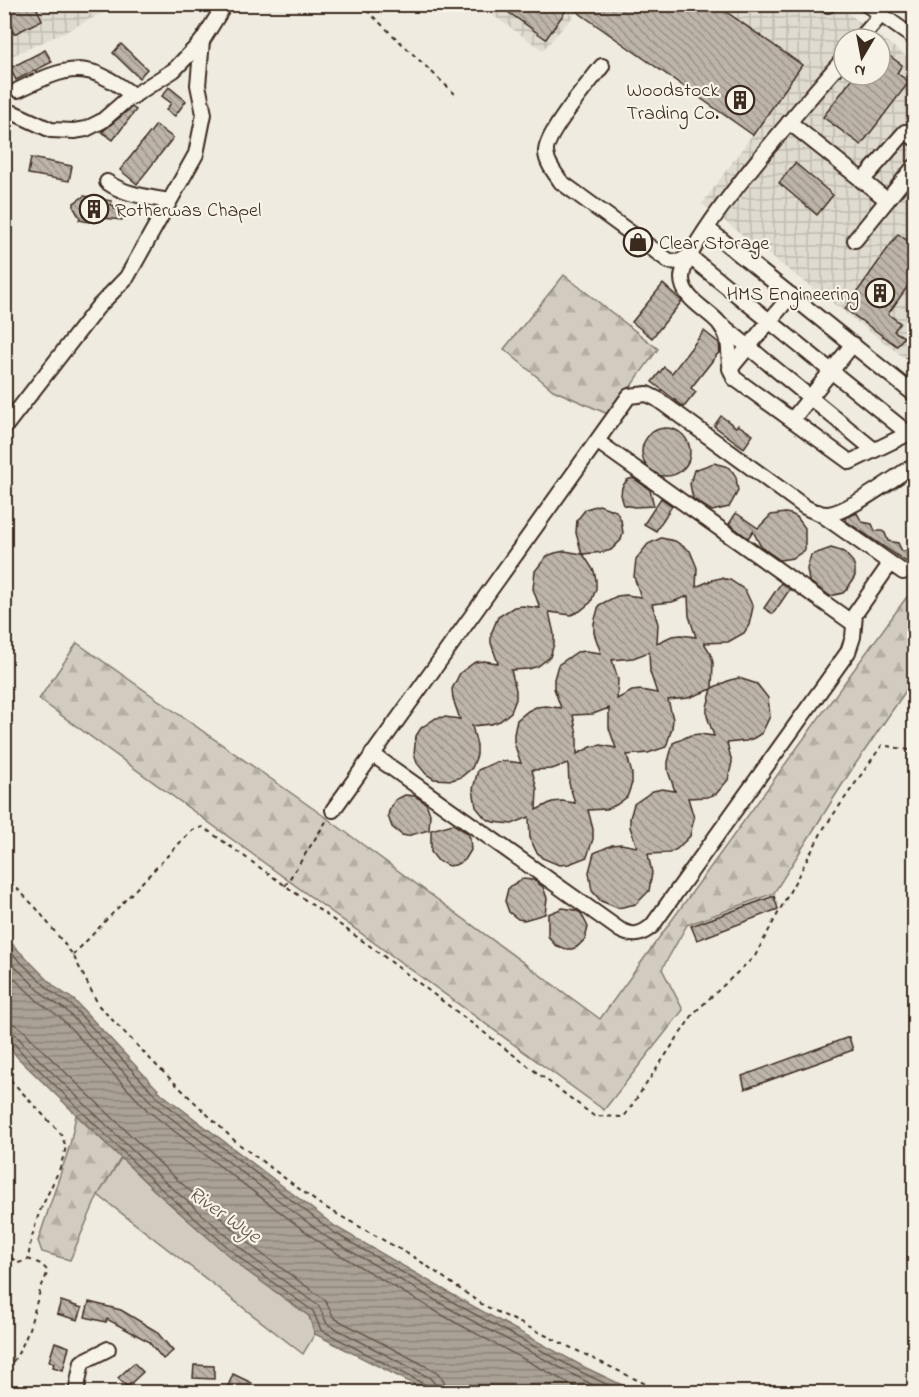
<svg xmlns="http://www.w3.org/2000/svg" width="919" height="1397" font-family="'Indie Flower',sans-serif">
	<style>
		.industrial { fill: url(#industrial-grid); fill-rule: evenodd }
		.grass { fill: #d1cbc0; stroke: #867a6f; stroke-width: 1.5 }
		.forest { fill: url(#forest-firs); stroke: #867a6f; stroke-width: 1.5 }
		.water { fill: url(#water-rules); stroke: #7e7266; stroke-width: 1.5 }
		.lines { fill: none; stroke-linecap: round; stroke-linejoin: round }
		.shore { stroke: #675a4e; stroke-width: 1.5 }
		.building { fill: url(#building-back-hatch); stroke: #3b2a1e; stroke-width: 1.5; fill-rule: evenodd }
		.minor-casing { stroke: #3b2a1e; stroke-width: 18 }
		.path { stroke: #3b2a1e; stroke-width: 2; stroke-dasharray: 4.5 4.5; stroke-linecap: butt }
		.minor { stroke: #f7f3e8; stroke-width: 14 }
		.labels { text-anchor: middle; stroke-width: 4.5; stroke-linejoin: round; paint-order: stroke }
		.poi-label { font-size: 20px; fill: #3b2a1e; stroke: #f7f3e8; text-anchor: end }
		.water-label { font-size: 21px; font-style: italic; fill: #625448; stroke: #f7f3e8 }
	</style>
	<defs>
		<pattern id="industrial-grid" width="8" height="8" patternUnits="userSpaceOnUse" patternTransform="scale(1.5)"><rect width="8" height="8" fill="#e0dbd0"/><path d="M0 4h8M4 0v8" fill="none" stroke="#c1bcb2"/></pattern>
		<pattern id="forest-firs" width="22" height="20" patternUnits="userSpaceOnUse" patternTransform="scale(1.5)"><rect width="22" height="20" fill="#d1cbc0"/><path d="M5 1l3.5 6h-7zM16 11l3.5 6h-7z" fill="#b4aea5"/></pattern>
		<pattern id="water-rules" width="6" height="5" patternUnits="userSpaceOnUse" patternTransform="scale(1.5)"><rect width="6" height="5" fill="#aaa296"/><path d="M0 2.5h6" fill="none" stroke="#8c847a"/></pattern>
		<pattern id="building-back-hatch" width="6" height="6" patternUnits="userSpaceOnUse" patternTransform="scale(1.5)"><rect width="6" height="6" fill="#bdb5aa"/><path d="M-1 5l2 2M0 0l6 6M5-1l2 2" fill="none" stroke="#9b938a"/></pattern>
	</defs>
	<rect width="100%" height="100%" fill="#efebe0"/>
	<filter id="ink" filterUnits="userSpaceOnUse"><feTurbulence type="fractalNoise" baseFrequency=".0167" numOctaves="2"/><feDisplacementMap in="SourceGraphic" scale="12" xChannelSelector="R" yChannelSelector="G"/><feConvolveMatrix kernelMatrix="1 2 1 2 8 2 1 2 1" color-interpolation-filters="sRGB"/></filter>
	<g filter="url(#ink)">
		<g class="industrial">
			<path d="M5,5H118L63,33L5,59Z"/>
			<path d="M478,5H837L914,62V365L702,204L752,135L577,12L543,50ZM844,39H880V75H844Z"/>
		</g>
		<path class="grass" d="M121,1158L154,1190L244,1269L309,1316L315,1334L303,1354L98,1195Z"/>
		<g class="forest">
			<path d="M564,275L658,349L610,415L553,390L504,349Z"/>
			<path d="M914,587V679L852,769L774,893L687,925L662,969L683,1010L604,1110L39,699L77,643L321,814L600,1019Z"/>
			<path d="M76,1115L121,1158L98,1195L70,1260L42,1252L38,1241L70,1145Z"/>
		</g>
		<path class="water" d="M5,937L55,987L74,1000L162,1094L336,1227L460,1299L584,1367L637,1392H429L315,1334L309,1316L244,1269L154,1190L19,1059L5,1042Z"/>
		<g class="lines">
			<g class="shore">
				<path d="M4,946L51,991L71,1005L159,1099L333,1232L458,1305L581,1372L623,1392"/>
				<path d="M4,956L46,997L66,1010L154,1105L328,1238L454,1311L606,1392"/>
				<path d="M4,969L40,1003L60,1017L148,1111L323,1245L449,1319L585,1392"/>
				<path d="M4,1022C20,1023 26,1033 36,1044L170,1173L258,1251L325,1300L334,1318L437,1372L444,1381L447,1392"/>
				<path d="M4,1031L15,1034L29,1050L163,1180L252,1258L319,1306L327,1324L430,1378L436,1385L438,1392"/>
				<path d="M4,1039L11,1040L24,1055L158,1186L247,1264L313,1311L321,1330L426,1385L430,1392"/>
			</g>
		</g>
		<g class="building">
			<path d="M23,4H35L42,20L14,34L4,14Z"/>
			<path d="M497,4H715L802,65L753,135L569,6L546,39Z"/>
			<path d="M121,44L147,69L139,78L113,53Z"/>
			<path d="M45,50L52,62L16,80L10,68Z"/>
			<path d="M884,52L902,65L897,73L909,82L861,145L823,117L855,75H880V56Z"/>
			<path d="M169,87L186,101L175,116L166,110L171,103L162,96Z"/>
			<path d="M132,107L136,110L113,140L102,132Z"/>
			<path d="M156,125L173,138L137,184L120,170Z"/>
			<path d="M31,158L72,166L69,181L28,174Z"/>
			<path d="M795,163L833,195L817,215L779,183Z"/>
			<path d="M84,196L112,201L111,205L115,206L114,209L123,211L122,220L93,217L89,222L79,220L80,218L74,208V203Z"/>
			<path d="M898,234L915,246V276L888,314L900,323L894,331L904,337L897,346L845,309Z"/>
			<path d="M663,284L682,301L652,338L632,322Z"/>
			<path d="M704,331L719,343L720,351L691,388L696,392L684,407L652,382L664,367L672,373Z"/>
			<path d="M721,416L736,427L738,425L753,435L744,448L714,426Z"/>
			<circle cx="666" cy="452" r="24"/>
			<path d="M714,463L728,467L733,472L736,477L738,491L729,507L712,511L693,499L690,484L694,470Z"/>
			<path d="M633,478L650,490L654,506L634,507L624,505L621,495L622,487L627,480Z"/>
			<path d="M661,498L672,506L656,531L644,524Z"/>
			<path d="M599,505L616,511L621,520L623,533L621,540L611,550L604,552L583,554L594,571L596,580V589L591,602L580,611L571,615L549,612L554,634V644L550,657L538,666L529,669L511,670L516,690V699L511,712L500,721L491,724L472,726L477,745V755L472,768L461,777L452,780L434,779L426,774L417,763L414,754L416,736L421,728L436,718L445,717L460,719L453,699L452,689L460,673L475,662L484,661L498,663L491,643V634L498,617L514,607L523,606L540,608L533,589L535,571L547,556L555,553L565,551L582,554L576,533L577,520L586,509Z"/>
			<path d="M736,513L758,528L771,515L785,513L791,514L797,517L805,528V550L793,558L780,560L761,547L753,531L748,538L729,524Z"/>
			<path d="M857,513L862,522L872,524L875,531H882L885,533L888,541L898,543L902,551H909L912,554L913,562L911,565L846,521L845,518Z"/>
			<path d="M661,538L675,541L690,551L697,568L696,587L712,580L721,578L730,580L745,590L753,607L749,625L744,633L728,642L704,643L711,654L713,663L712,688L730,680L739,678L757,684L768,698L770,716L762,733L754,738L746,741L727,743L732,762L728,780L716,794L707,797L688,798L694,818L690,836L677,849L669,853L648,854L652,873L649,891L636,904L618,908L601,901L592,891L589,872L594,853L612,845L621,844L637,847L630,827V818L634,804L653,791L662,789L675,791L668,771V762L673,743L691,735L700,734L714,736L707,716V707L712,689L688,698L668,700L673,719L672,728L666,747L648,753L627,755L632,774V783L627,797L616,805L607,809L588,810L593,829V839L587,857L569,864L559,865L542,858L536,851L530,838L529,817L512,824L493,822L485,818L476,807L473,789L478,770L496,762L505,761L521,763L514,743V734L517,720L528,711L536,707L546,706L561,708L554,688V679L558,665L577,652L586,651L601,653L594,633V623L599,605L617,596L626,595L641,597L634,577L636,559L648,544ZM688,596L689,616L696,637L681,635L672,636L657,643L658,624L652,604L672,602ZM649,652L650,672L657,693L641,690L632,691L617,699L618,679L612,660L633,658ZM609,708V728L616,748L601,745L591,747L577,754V734L573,715L593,714ZM568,763L569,783L575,803L562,801L552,802L536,810L537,789L532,770L552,769Z"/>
			<path d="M831,548L844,552L853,562L855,569V576L848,588L843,593L830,596L809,581L807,569L811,555Z"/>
			<path d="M781,583L790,589L773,614L764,608Z"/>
			<path d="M405,795L415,796L426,803L430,814L429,830L407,836L402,835L392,827L388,816L389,811L395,800Z"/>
			<path d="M453,824L468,833L470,838L471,850L465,860L455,865L449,866L438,861L431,852V830Z"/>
			<path d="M522,879L533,880L543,887L547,898L545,914L524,920L518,919L509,912L505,901L508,889L512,885Z"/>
			<path d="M774,896L778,909L697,940L691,926Z"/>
			<path d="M563,908L575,910L581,913L588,927L585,939L577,947L572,949H566L555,945L548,936V914Z"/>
			<path d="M849,1037L853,1050L745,1089L742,1076Z"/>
			<path d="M61,1301L82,1308L78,1320L57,1314Z"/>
			<path d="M89,1302L121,1310L156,1331L173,1351L163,1359L148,1341L107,1319L106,1322L85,1317Z"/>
			<path d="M55,1342L69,1347L63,1370L53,1367L54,1363L49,1361Z"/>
			<path d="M134,1363L143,1372L127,1387L118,1378Z"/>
			<path d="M194,1365L214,1366V1379L193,1378Z"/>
			<path d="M233,1374L252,1383L247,1392H241L228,1386Z"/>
		</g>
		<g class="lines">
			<g class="minor-casing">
				<g id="minor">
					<path d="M866,4L914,38"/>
					<path d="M828,5V4"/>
					<path d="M860,39L881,15"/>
					<path d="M844,58C814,93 683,241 682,278C682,299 707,309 719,323C736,344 724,358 734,378L850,462L914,431"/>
					<path d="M602,66C590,82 544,135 546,153C547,164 555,173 561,182L669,261L679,262L689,256"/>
					<path d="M18,90C68,66 86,59 134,96"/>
					<path d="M14,113L51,130L74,131L86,129L102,121L125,101L174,70L202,41"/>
					<path d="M789,122L887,200"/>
					<path d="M862,181L905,132L914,138"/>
					<path d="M107,182C125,195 148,197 169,201"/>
					<path d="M708,229L914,394"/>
					<path d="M855,240L914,167"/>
					<path d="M689,256L909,434"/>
					<path d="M723,326L874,450"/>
					<path d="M730,369L791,295"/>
					<path d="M792,420L853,344"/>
					<path d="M4,428L97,308L127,277L196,154L204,114L198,85L202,41L225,4"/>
					<path d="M598,442L854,624"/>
					<path d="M818,512L903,572"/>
					<path d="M372,754L620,930C633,937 641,935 652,926L848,652L853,637L855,614L890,564"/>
					<path d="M333,810L629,396L647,394L657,399L805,507C812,511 820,514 828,514C847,513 896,477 914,465"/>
					<path d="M76,1392L82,1362L108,1349"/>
				</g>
			</g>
			<g class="path">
				<path d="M360,4L455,94"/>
				<path d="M4,875L37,909L73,955L99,1006L157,1066L236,1142L321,1205L417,1259L483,1305L662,1392"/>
				<path d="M285,886L327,820"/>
				<path d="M73,955L192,830L203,827L374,949L594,1116L624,1117L694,1013L755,956L824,828L882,745L914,751"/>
				<path d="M4,1073L61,1134L66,1147L60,1168L39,1213L31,1240L28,1259L41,1264L47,1270C47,1277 43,1282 41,1288C30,1321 29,1345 4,1372"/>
				<path d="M4,1252L18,1263L28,1260"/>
			</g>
			<use href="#minor" class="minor"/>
		</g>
	</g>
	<defs>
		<g id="building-ring" transform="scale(1.5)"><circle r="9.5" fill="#f7f3e8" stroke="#3b2a1e" stroke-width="1.5"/><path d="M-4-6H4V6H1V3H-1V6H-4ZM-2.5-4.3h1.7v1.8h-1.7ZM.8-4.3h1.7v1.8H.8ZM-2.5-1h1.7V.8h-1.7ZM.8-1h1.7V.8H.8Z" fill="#3b2a1e"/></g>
		<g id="shop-ring" transform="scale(1.5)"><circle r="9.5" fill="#f7f3e8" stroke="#3b2a1e" stroke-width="1.5"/><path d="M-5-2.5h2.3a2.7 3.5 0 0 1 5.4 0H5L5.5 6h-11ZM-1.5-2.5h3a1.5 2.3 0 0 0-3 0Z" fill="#3b2a1e"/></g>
	</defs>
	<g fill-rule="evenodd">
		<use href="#building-ring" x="740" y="100"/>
		<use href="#building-ring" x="94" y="209"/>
		<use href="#shop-ring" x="638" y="242"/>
		<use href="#building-ring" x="880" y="293"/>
	</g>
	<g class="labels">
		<g class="poi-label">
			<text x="719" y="96">Woodstock<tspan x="719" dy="23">Trading Co.</tspan></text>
			<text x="115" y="216" text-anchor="start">Rotherwas Chapel</text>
			<text x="659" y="249" text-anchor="start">Clear Storage</text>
			<text x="859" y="300">HMS Engineering</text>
		</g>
		<g class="water-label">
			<text transform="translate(225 1214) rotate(35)" y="7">River Wye</text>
		</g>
	</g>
	<rect width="919" height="1397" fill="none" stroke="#f7f3e8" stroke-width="24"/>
	<rect x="12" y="12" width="895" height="1373" fill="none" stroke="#3b2a1e" stroke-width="2" filter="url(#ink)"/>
	<g transform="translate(862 57) rotate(190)"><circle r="28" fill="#f7f3e8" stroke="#aca397" stroke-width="1.5"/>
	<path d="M0-4.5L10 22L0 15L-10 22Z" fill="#3b2a1e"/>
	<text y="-9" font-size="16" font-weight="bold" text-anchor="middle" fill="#3b2a1e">N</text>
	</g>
</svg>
